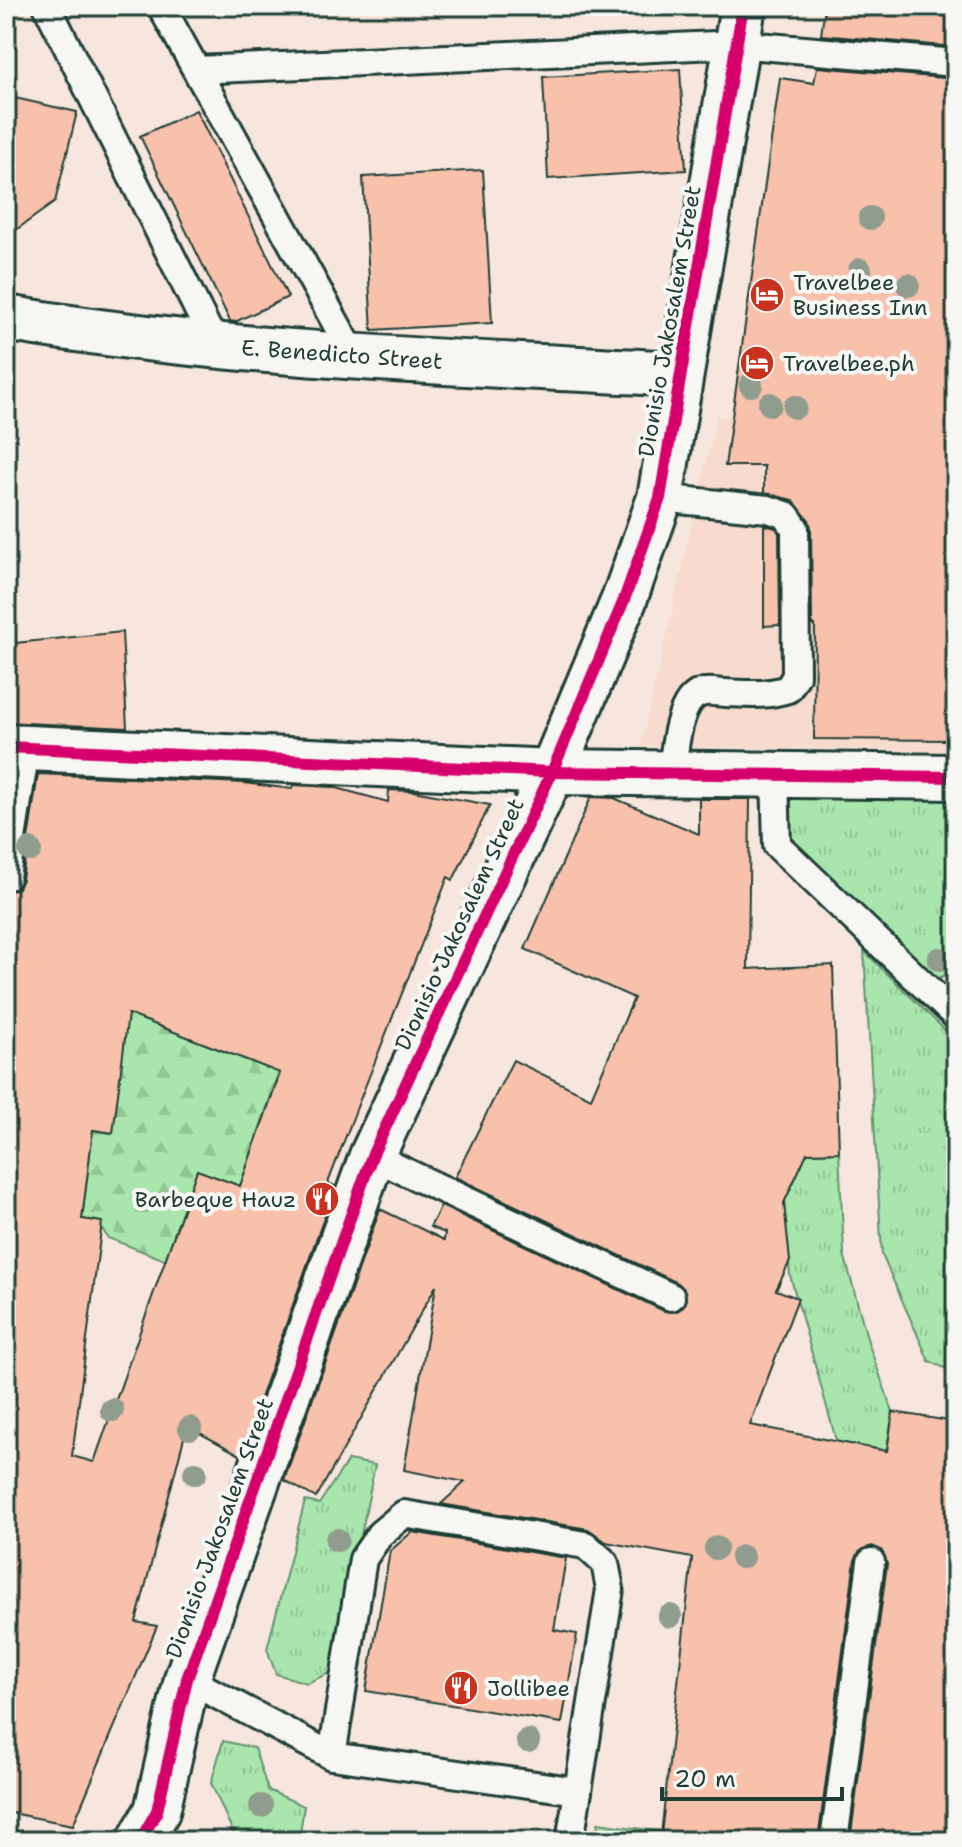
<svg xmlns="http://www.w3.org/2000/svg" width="962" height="1847" font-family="'Shantell Sans',sans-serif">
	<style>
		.built { fill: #f7dbce }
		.grass { fill: url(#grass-tufts); stroke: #649270; stroke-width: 2 }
		.forest { fill: url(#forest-firs); stroke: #649270; stroke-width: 2 }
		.building { fill: #f8c1ac; stroke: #1f3d34; stroke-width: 2; fill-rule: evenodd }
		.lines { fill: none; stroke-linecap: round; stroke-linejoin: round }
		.service-casing { stroke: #1f3d34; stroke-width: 32 }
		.minor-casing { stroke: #1f3d34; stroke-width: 50 }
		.tertiary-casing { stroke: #1f3d34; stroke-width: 50 }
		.service { stroke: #f6f6f2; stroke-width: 26 }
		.minor { stroke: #f6f6f2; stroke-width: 44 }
		.tertiary { stroke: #f6f6f2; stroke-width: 44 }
		.cycleway-casing { stroke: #f6f6f2; stroke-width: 17 }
		.cycleway { stroke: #d6006c; stroke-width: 12 }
		.tree { fill: #909c8d }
		.labels { text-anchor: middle; stroke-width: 8; stroke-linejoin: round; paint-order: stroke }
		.poi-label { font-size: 22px; fill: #1f3d34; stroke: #f6f6f2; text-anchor: start }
		.street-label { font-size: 22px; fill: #1f3d34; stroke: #f6f6f2 }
	</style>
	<defs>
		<pattern id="grass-tufts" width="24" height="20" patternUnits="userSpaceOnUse" patternTransform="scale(2)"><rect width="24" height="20" fill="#a9e6ad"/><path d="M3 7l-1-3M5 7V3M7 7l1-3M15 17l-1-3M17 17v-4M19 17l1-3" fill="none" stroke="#91c695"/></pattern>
		<pattern id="forest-firs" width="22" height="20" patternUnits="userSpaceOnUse" patternTransform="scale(2)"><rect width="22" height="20" fill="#a9e6ad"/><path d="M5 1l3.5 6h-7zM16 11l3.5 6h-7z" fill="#91c695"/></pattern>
	</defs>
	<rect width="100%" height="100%" fill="#f7e6dd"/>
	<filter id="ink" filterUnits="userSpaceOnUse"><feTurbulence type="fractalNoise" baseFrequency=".0125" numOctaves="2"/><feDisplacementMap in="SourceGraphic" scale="16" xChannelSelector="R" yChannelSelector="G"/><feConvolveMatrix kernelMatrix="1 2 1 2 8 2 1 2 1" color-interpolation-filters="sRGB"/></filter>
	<g filter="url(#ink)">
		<path class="built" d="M956,414V751L641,746L717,417Z"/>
		<g class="grass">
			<path d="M956,795V971L936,979L782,849L791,797Z"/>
			<path d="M864,951L956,1041V1373L929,1361L882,1255Z"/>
			<path d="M839,1152L844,1254L869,1345L893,1412L886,1452L838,1447L790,1275L779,1154Z"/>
			<path d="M348,1460L375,1465L334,1671L307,1683L276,1674L267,1649L305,1501L319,1504Z"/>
			<path d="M223,1741L254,1748L268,1790L304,1806L299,1841H237L211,1783Z"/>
			<path d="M598,1823L658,1831L657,1841H595Z"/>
		</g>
		<path class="forest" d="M126,970L279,1072L240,1186L197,1170L165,1260L108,1238L97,1221L82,1219L93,1130L112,1133Z"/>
		<g class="building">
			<path d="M825,6H956V47L821,35Z"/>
			<path d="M817,67L956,79V740L814,739L815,625H812L811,528L809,520L792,500L764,493V466H725L780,78L814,83Z"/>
			<path d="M680,69L686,170L548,179L543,77Z"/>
			<path d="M6,96L77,112L55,202L6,237Z"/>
			<path d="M196,110L288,297L235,322L230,321L140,136Z"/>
			<path d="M483,170L492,323L372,330L363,177Z"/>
			<path d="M764,525L776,528L779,533L780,625L764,626Z"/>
			<path d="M122,632L127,728L6,722V644Z"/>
			<path d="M38,774L244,783L292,789L293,785L333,787L388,802L389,790L413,791L490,805L453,880L448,877L359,1102L328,1183L335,1186L240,1455L187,1426L136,1622L157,1626L73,1825L6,1812V893L18,888L22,879ZM128,1014L280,1073L240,1186L197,1170L94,1462L72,1456L102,1222L82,1219L93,1130L113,1133Z"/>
			<path d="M591,797L614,798L699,834V799H750L748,969L833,965L839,1152L807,1153L784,1203L790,1261L776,1290L798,1298L750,1425L887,1451L893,1412L956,1422V1841H850L887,1564L881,1550L872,1546L859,1552L855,1560L818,1841H711L661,1835L692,1558L606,1542L588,1529L441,1504L465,1482L404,1470L436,1286L316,1498L284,1480L380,1209L444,1240L445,1233L430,1227L441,1206L664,1311L679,1310L686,1303L684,1289L678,1283L455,1177L513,1060L591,1098L634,998L525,949Z"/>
			<path d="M412,1532L566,1558L554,1630L577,1634L562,1723L366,1691L390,1551Z"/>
		</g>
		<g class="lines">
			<g class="service-casing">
				<g id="service">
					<path d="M47,6L216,346"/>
					<path d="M161,6L354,356"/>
					<path d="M197,70L736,44L956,63"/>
					<path d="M660,498L768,509L786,515L795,528L796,676L788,689C767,696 748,694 726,693C718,693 708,690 701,693C678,699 674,753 672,773"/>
					<path d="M775,774L777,845L956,1016"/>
					<path d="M6,877L26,749"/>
					<path d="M372,1156L671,1297"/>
					<path d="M187,1679L332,1756L578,1791L570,1841"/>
					<path d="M332,1756L363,1559L380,1534L404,1514L585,1545L605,1563L610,1589L578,1791"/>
					<path d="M834,1841L871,1562"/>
				</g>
			</g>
			<g class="minor-casing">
				<g id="minor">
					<path d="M6,318C229,356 455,362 680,374"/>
					<path d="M6,747L552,772L956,777"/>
				</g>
			</g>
			<g class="tertiary-casing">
				<path id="tertiary" d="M140,1841L157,1811L187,1679L372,1156L552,772L624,600L660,498L743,6"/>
			</g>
			<use href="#service" class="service"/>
			<use href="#minor" class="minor"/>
			<use href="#tertiary" class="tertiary"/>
			<g class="cycleway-casing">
				<g id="cycleway">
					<path d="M6,747L552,772L956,777"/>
					<path d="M140,1841L157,1811L187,1679L372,1156L552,772L624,600L660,498L743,6"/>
				</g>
			</g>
			<use href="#cycleway" class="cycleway"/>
		</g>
		<g class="tree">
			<circle cx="870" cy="218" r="12"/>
			<circle cx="860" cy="270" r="12"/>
			<circle cx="908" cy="285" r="12"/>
			<circle cx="751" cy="385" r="12"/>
			<circle cx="770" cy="404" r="12"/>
			<circle cx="795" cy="407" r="12"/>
			<circle cx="30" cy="850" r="12"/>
			<circle cx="939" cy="959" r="12"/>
			<circle cx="112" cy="1410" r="12"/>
			<circle cx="190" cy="1428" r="12"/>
			<circle cx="195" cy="1473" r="12"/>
			<circle cx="337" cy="1540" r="12"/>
			<circle cx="716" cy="1548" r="12"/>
			<circle cx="742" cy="1557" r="12"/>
			<circle cx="670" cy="1616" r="12"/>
			<circle cx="528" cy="1741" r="12"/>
			<circle cx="261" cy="1806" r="12"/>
		</g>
	</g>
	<defs>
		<g id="hotel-disc" transform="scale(1.8)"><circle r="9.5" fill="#c8321e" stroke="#f6f6f2"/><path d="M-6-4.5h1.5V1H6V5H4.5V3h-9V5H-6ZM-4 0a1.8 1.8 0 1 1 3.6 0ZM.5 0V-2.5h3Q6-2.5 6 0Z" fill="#fff"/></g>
		<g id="restaurant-disc" transform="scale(1.8)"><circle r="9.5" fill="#c8321e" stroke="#f6f6f2"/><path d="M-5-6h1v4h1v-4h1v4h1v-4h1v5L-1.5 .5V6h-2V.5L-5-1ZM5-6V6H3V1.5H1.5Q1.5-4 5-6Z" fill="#fff"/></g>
	</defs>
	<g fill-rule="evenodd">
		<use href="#hotel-disc" x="767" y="295"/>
		<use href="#hotel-disc" x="757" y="363"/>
		<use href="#restaurant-disc" x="322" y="1199"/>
		<use href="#restaurant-disc" x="461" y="1688"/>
	</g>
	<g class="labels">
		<g class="poi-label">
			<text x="793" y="290">Travelbee<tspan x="793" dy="25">Business Inn</tspan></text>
			<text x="783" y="371">Travelbee.ph</text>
			<text x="296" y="1207" text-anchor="end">Barbeque Hauz</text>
			<text x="487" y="1696">Jollibee</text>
		</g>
		<g class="street-label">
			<text transform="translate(669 321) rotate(-80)" y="8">Dionisio Jakosalem Street</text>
			<text transform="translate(342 354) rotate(4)" y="8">E. Benedicto Street</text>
			<text transform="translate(459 924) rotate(-65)" y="8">Dionisio Jakosalem Street</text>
			<text transform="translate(219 1528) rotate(-70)" y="8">Dionisio Jakosalem Street</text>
		</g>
	</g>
	<rect width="962" height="1847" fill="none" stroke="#f6f6f2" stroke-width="32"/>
	<rect x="16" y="16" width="930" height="1815" fill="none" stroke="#1f3d34" stroke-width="3" filter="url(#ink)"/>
	<path d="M662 1787v12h180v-12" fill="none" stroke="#1f3d34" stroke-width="4"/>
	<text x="674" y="1787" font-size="24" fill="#1f3d34" stroke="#f6f6f2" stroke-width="6" paint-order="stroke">20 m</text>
</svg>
